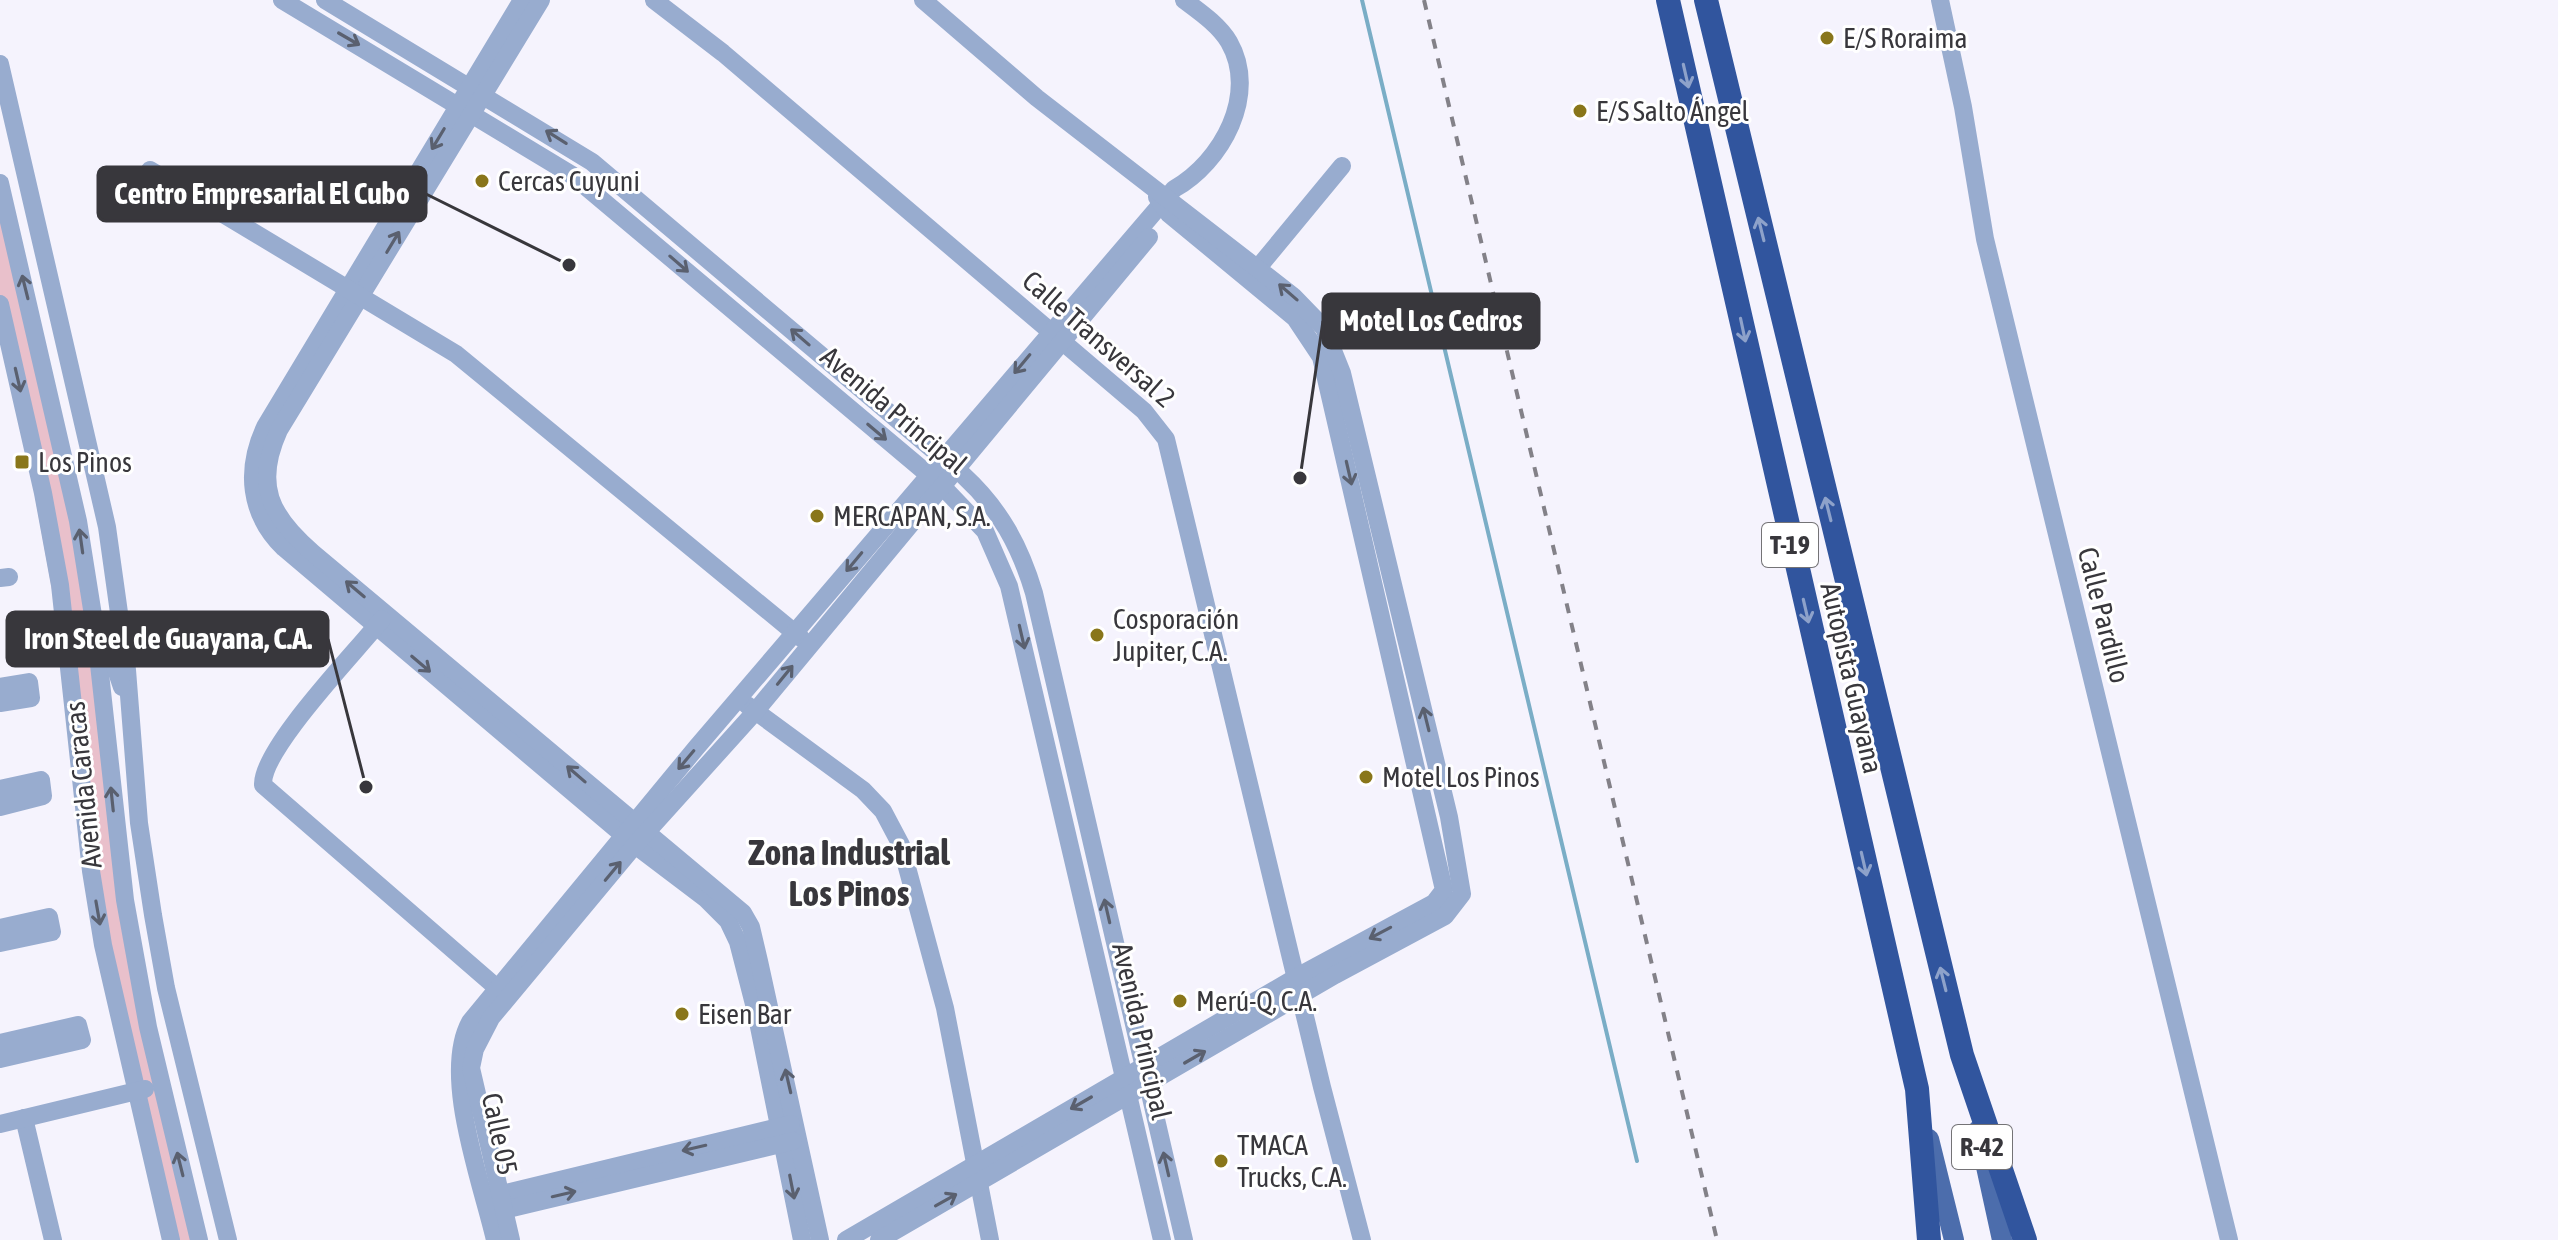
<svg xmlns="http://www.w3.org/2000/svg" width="2558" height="1240" font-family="'Asap Condensed',sans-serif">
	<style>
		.green { fill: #e9c0cb }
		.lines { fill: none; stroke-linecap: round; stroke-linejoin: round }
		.stream { stroke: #7aadc6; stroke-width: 4 }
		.minor { stroke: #98accf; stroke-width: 18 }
		.major { stroke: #4c6dac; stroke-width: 20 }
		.highway { stroke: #31559e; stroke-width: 24 }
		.rail { stroke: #838188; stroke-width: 4; stroke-dasharray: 10 10; stroke-linecap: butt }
		.oneway { stroke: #5a606f }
		.oneway2 { stroke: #8ea2ca }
		.poi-dot { fill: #89761a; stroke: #fff; stroke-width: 3 }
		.labels { text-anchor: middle; stroke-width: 6; stroke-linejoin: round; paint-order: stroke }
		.shield { fill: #fff; stroke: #747376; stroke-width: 2 }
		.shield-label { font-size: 26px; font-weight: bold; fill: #38373c }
		.poi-label { font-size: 28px; fill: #38373c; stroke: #fff; text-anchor: start }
		.street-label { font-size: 28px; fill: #38373c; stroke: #fff }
		.district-label { font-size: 36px; font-weight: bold; fill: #38373c; stroke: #fff }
		.leader { fill: none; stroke: #38373c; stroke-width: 3 }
		.callout-dot { fill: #38373c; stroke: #fff; stroke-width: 3 }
		.callout { fill: #38373c; stroke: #38373c; stroke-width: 3 }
		.callout-label { font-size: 30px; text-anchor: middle; font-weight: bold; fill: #fff }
	</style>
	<rect width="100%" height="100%" fill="#f5f3fd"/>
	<path class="green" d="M0,183L70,479L113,814L199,1240H171L126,1052L75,716L0,304Z"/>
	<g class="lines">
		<path class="stream" d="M1362,0L1637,1161"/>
		<g class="minor">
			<path d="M282,0L572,175L942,486L985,531L1009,586L1162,1240"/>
			<path d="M325,0L592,162L963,475C1000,509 1020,546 1034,593L1184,1240"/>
			<path d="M522,0L265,427C245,470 249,514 284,548L635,845L705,898L728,921L738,942L756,1012L802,1240"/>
			<path d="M541,0L279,430C254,485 270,516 313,553L743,913L751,927L759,961L820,1240"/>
			<path d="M654,0L723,53L1144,411L1166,439L1322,1087L1362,1240"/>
			<path d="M1940,0L1963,107L1985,239L2229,1240"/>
			<path d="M0,64L107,527L127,670L139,823L153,915L166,988L228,1240"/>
			<path d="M150,170L456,354L801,638"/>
			<path d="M0,183L78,521L95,628L125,900L148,1027L199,1240"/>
			<path d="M1252,275L1342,166"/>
			<path d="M0,304L43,493L60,585L91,871L103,945L171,1240"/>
			<path d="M0,578L9,577"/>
			<path d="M382,619C357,651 261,749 263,785L496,987"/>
			<path d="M103,631L122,687"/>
			<path d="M0,687L29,682L31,698L0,703"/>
			<path d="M747,705L863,790L883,811L901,845L945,1008L990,1240"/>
			<path d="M0,789L41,780L43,796L0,807"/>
			<path d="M0,928L49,917L52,932L0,943"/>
			<path d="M0,1043L78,1025L82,1040L0,1059"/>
			<path d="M24,1118L53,1240"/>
			<path d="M0,1124L145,1089"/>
			<path d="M489,1197L791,1124"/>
			<path d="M495,1212L793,1141"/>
			<path d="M495,1240C482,1183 441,1075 470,1022L696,748L1174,189C1222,162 1259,94 1229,42C1219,25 1200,12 1184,0"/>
			<path d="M511,1240L471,1068L475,1049L491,1018L635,845L754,713L1149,237"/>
			<path d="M846,1240L1295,978L1434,903L1444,890L1321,357L1295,318L1169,214L1157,197"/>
			<path d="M879,1240L1335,975L1445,916L1462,894L1449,817L1342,373L1324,328L1293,296L1037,98L923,0"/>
		</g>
		<g class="major">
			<path d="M1978,1130L2002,1240"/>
			<path d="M1929,1139L1954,1240"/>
		</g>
		<g class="highway">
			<path d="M1668,0L1917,1089L1929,1240"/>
			<path d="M1706,0L1962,1055L2025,1240"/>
		</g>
		<path class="rail" d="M1424,0L1717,1240"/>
	</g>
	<defs><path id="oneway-shaft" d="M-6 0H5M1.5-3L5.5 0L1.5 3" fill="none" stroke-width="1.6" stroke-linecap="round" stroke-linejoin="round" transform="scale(2)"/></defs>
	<g class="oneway">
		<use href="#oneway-shaft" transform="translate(349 39) rotate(30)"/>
		<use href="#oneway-shaft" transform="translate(556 137) rotate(-148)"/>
		<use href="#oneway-shaft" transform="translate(438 139) rotate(121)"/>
		<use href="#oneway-shaft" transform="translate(393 242) rotate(-59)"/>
		<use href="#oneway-shaft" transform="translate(679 264) rotate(41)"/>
		<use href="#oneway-shaft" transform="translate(25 287) rotate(-104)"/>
		<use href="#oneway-shaft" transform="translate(1288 292) rotate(-139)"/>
		<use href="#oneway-shaft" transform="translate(800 337) rotate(-139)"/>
		<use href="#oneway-shaft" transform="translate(1022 364) rotate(130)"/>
		<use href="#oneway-shaft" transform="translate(18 380) rotate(77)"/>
		<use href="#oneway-shaft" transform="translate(877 432) rotate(40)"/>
		<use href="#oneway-shaft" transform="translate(1349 473) rotate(77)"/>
		<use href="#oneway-shaft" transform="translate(81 541) rotate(-98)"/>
		<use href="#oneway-shaft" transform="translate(854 562) rotate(130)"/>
		<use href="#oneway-shaft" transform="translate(355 589) rotate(-140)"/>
		<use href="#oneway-shaft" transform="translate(1022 637) rotate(77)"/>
		<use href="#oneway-shaft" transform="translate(421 664) rotate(40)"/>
		<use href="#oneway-shaft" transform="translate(785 675) rotate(-51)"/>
		<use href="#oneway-shaft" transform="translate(1426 719) rotate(-104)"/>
		<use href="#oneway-shaft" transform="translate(686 760) rotate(130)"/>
		<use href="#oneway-shaft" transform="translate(576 774) rotate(-139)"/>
		<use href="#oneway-shaft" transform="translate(112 799) rotate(-96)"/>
		<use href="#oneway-shaft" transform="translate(613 871) rotate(-50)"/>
		<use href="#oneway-shaft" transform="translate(1107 911) rotate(-103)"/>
		<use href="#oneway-shaft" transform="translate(98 913) rotate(80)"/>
		<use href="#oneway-shaft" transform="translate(1380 933) rotate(152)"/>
		<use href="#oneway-shaft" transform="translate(1195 1057) rotate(-30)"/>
		<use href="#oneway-shaft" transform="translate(788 1081) rotate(-103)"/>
		<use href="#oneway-shaft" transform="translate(1081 1103) rotate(150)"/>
		<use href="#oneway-shaft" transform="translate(694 1148) rotate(167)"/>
		<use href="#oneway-shaft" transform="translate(180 1164) rotate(-104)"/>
		<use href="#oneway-shaft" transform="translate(1166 1164) rotate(-103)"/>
		<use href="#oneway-shaft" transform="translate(792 1187) rotate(79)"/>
		<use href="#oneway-shaft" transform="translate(564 1194) rotate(-13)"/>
		<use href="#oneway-shaft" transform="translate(946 1200) rotate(-29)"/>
	</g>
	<g class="oneway2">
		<use href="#oneway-shaft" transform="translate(1686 76) rotate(77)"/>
		<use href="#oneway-shaft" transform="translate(1761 229) rotate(-104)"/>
		<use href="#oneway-shaft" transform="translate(1743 330) rotate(78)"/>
		<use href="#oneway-shaft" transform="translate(1828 509) rotate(-104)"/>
		<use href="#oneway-shaft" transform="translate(1806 611) rotate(77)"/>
		<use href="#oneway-shaft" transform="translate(1864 864) rotate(77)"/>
		<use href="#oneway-shaft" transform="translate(1943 979) rotate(-104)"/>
	</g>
	<g class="poi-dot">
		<circle cx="1827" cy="38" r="8"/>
		<circle cx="1580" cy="111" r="8"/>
		<circle cx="482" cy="181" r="8"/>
		<rect x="14" y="454" width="16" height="16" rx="4"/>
		<circle cx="817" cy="516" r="8"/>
		<circle cx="1097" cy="635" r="8"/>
		<circle cx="1366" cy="777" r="8"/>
		<circle cx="1180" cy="1001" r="8"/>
		<circle cx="682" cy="1014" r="8"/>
		<circle cx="1221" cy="1161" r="8"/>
	</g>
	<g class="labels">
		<g class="shield">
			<rect x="1762" y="523" width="56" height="44" rx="6"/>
			<rect x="1952" y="1125" width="60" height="44" rx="6"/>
		</g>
		<g class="shield-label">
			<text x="1790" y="554">T-19</text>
			<text x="1982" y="1156">R-42</text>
		</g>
		<g class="poi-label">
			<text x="1843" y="48">E/S Roraima</text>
			<text x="1596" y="121">E/S Salto Ángel</text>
			<text x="498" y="191">Cercas Cuyuni</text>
			<text x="38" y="472">Los Pinos</text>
			<text x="833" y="526">MERCAPAN, S.A.</text>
			<text x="1113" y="629">Cosporación<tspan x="1113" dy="32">Jupiter, C.A.</tspan></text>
			<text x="1382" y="787">Motel Los Pinos</text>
			<text x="1196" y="1011">Merú-Q, C.A.</text>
			<text x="698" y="1024">Eisen Bar</text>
			<text x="1237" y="1155">TMACA<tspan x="1237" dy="32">Trucks, C.A.</tspan></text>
		</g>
		<g class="street-label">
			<text transform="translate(1099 339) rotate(41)" y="10">Calle Transversal 2</text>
			<text transform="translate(894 410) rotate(40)" y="10">Avenida Principal</text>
			<text transform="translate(2104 615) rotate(76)" y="10">Calle Pardillo</text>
			<text transform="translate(1852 678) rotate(77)" y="10">Autopista Guayana</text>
			<text transform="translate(83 785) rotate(-96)" y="10">Avenida Caracas</text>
			<text transform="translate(1142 1031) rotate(77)" y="10">Avenida Principal</text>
			<text transform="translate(500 1134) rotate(78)" y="10">Calle 05</text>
		</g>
		<g class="district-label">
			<text x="849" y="865">Zona Industrial<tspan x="849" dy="41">Los Pinos</tspan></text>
		</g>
	</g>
	<path class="leader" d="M569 265L426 194M1300 478L1323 321M366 787L328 639"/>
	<g class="callout-dot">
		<circle cx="569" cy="265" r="8"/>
		<circle cx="1300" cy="478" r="8"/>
		<circle cx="366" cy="787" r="8"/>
	</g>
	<g class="callout">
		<rect x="98" y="167" width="328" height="54" rx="8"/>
		<rect x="1323" y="294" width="216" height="54" rx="8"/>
		<rect x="7" y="612" width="321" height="54" rx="8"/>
	</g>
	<g class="callout-label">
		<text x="262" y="204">Centro Empresarial El Cubo</text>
		<text x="1431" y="331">Motel Los Cedros</text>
		<text x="168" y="649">Iron Steel de Guayana, C.A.</text>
	</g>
</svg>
